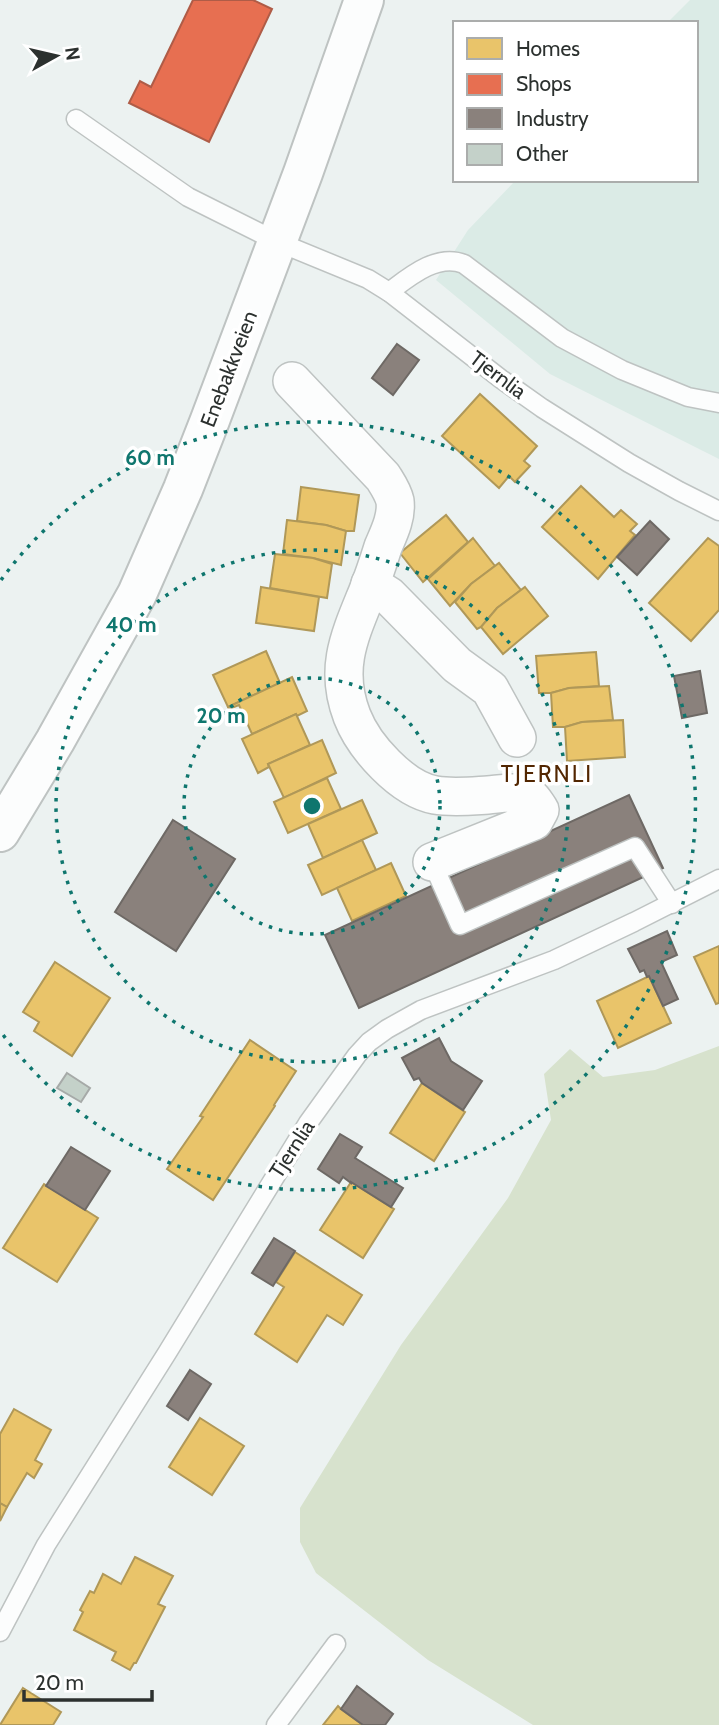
<svg xmlns="http://www.w3.org/2000/svg" width="719" height="1725" font-family="Cabin,sans-serif">
	<style>
		.built { fill: #dbebe6 }
		.green { fill: #d7e2cd }
		.homes { fill: #e9c46a; stroke: #b09858; stroke-width: 2 }
		.shops { fill: #e76f51; stroke: #af5c47; stroke-width: 2 }
		.industry { fill: #8a817c; stroke: #6e6965; stroke-width: 2 }
		.building { fill: #c4d1c9; stroke: #a6aaa8; stroke-width: 2 }
		.lines { fill: none; stroke-linecap: round; stroke-linejoin: round }
		.service-casing { stroke: #bec3c2; stroke-width: 21 }
		.minor-casing { stroke: #bec3c2; stroke-width: 40 }
		.primary-casing { stroke: #bec3c2; stroke-width: 42 }
		.service { stroke: #fcfdfd; stroke-width: 18 }
		.minor { stroke: #fcfdfd; stroke-width: 37 }
		.primary { stroke: #fcfdfd; stroke-width: 38 }
		.ring { fill: none; stroke: #0f766e; stroke-width: 3.5; stroke-dasharray: 3.5 7 }
		.labels { text-anchor: middle; stroke-width: 7; stroke-linejoin: round; paint-order: stroke }
		.street-label { font-size: 21px; fill: #2c312f; stroke: #fff }
		.neighbourhood-label { font-size: 23px; letter-spacing: 2px; fill: #522601; stroke: #fff }
		.centre { fill: #0f766e; stroke: #fff; stroke-width: 3.5 }
		.ring-label { font-size: 21px; text-anchor: middle; font-weight: bold; fill: #0f766e; stroke: #fff; stroke-width: 7; stroke-linejoin: round; paint-order: stroke }
	</style>
	<rect width="100%" height="100%" fill="#ecf2f1"/>
	<path class="built" d="M690,0H719V459L550,374L436,280L468,230L516,180H696V23H667Z"/>
	<path class="green" d="M719,1046V1725H533L428,1660L316,1573L300,1542V1508L401,1345L508,1198L551,1120L544,1074L570,1049L603,1077L655,1070Z"/>
	<g class="homes">
		<path d="M480,394L537,446L524,461L530,466L515,482L509,476L499,488L442,436Z"/>
		<path d="M581,486L614,517L621,510L637,524L630,531L635,535L598,579L542,527Z"/>
		<path d="M301,487L359,495L354,531H346L326,525L297,521Z"/>
		<path d="M446,515L468,542L423,582L400,553Z"/>
		<path d="M287,520L326,525L346,531L341,565L313,558L283,554Z"/>
		<path d="M473,538L495,566L471,584L450,606L428,579Z"/>
		<path d="M708,538L719,546V610L691,641L649,603Z"/>
		<path d="M275,554L313,558L332,564L327,598L270,588Z"/>
		<path d="M499,563L521,590L497,608L481,627L477,629L455,602L471,584Z"/>
		<path d="M261,587L319,597L314,631L256,623Z"/>
		<path d="M525,587L548,616L503,654L481,627L497,608Z"/>
		<path d="M266,651L280,683L228,707L213,675Z"/>
		<path d="M596,652L599,686L569,688L551,693H539L536,656Z"/>
		<path d="M292,677L307,711L297,716L296,714L252,734L239,705L229,709L228,707Z"/>
		<path d="M609,686L613,720L582,722L565,727H553L551,693L569,688Z"/>
		<path d="M296,714L310,745L268,764L269,767L258,773L242,739Z"/>
		<path d="M623,720L625,757L567,761L565,727L582,722Z"/>
		<path d="M322,740L336,773L284,798L268,764Z"/>
		<path d="M327,778L341,809L288,833L274,802Z"/>
		<path d="M362,800L377,833L323,858L308,824Z"/>
		<path d="M362,840L376,870L322,895L308,865Z"/>
		<path d="M391,863L406,896L352,921L337,888Z"/>
		<path d="M719,946V1003L716,1004L694,957Z"/>
		<path d="M55,962L110,998L72,1056L34,1031L39,1022L23,1012Z"/>
		<path d="M649,976L671,1023L618,1048L597,1001Z"/>
		<path d="M250,1040L296,1071L274,1105L275,1106L213,1200L167,1169L203,1117L200,1116Z"/>
		<path d="M422,1083L465,1112L434,1161L390,1133Z"/>
		<path d="M351,1182L394,1209L363,1258L320,1230Z"/>
		<path d="M44,1184L98,1218L57,1282L3,1248Z"/>
		<path d="M295,1252L362,1295L343,1325L327,1315L297,1362L255,1334L284,1287L276,1282Z"/>
		<path d="M14,1409L51,1430L35,1460L42,1464L34,1478L27,1473L7,1507L0,1503V1434Z"/>
		<path d="M200,1418L244,1446L212,1495L169,1467Z"/>
		<path d="M0,1503L7,1507L0,1521Z"/>
		<path d="M135,1557L173,1576L158,1604L165,1607L136,1663H134L130,1670L112,1660L116,1652L74,1630L83,1612L80,1610L90,1591L94,1593L103,1574L121,1584Z"/>
		<path d="M23,1688L61,1712L53,1725H0Z"/>
		<path d="M338,1706L341,1709L363,1725H323Z"/>
	</g>
	<path class="shops" d="M193,0H253L272,9L209,142L129,103L140,81L151,87Z"/>
	<g class="industry">
		<path d="M397,344L419,360L393,395L372,378Z"/>
		<path d="M650,521L669,539L637,575L617,557Z"/>
		<path d="M700,671L707,713L682,718L674,676Z"/>
		<path d="M629,795L663,868L359,1008L325,935Z"/>
		<path d="M173,820L235,859L176,951L115,912Z"/>
		<path d="M667,931L677,955L661,962L678,999L663,1006L649,976L647,977L644,970L640,972L628,949Z"/>
		<path d="M439,1038L451,1061L482,1081L463,1110L422,1083L419,1078L414,1080L402,1058Z"/>
		<path d="M340,1134L362,1147L355,1158L403,1188L391,1207L351,1182V1183L343,1177L339,1183L318,1169Z"/>
		<path d="M71,1147L110,1171L85,1210L46,1186Z"/>
		<path d="M274,1238L295,1251L273,1286L252,1273Z"/>
		<path d="M190,1370L211,1384L188,1420L167,1406Z"/>
		<path d="M357,1686L393,1714L385,1725H363L341,1709Z"/>
	</g>
	<path class="building" d="M67,1073L90,1088L81,1102L57,1088Z"/>
	<g class="lines">
		<g class="service-casing">
			<g id="service">
				<path d="M76,119L188,197L278,242L368,279L389,292L501,379L542,408L629,463L679,491L719,511"/>
				<path d="M389,292C409,277 437,253 464,264L562,338L622,370L688,397L719,403"/>
				<path d="M432,862L460,925L635,847L672,904"/>
				<path d="M0,1632L46,1545L167,1353L308,1123L357,1055L369,1042L387,1029L421,1010L554,960L634,922L719,879"/>
				<path d="M276,1725L336,1644"/>
			</g>
		</g>
		<g class="minor-casing">
			<g id="minor">
				<path d="M292,381L383,477C388,485 393,492 395,501C397,517 389,533 383,547C378,563 373,578 367,593C349,637 334,669 352,716C364,747 402,789 435,795C452,798 471,796 488,795C501,794 519,790 530,797C534,800 537,806 540,810L534,821L432,862"/>
				<path d="M370,584L389,596L457,665L490,689L517,738"/>
			</g>
		</g>
		<g class="primary-casing">
			<path id="primary" d="M0,832L55,741L137,594L183,489L210,420L303,173L364,0"/>
		</g>
		<use href="#service" class="service"/>
		<use href="#minor" class="minor"/>
		<use href="#primary" class="primary"/>
	</g>
	<g class="ring">
		<circle cx="312" cy="806" r="128"/>
		<circle cx="312" cy="806" r="256"/>
		<path d="M1 580A384 384 0 1 1 1 1032"/>
	</g>
	<g class="labels">
		<g class="street-label">
			<text transform="translate(229 369) rotate(-69)" y="7">Enebakkveien</text>
			<text transform="translate(498 375) rotate(37)" y="7">Tjernlia</text>
			<text transform="translate(292 1149) rotate(-57)" y="7">Tjernlia</text>
		</g>
		<g class="neighbourhood-label">
			<text x="547" y="782">TJERNLI</text>
		</g>
	</g>
	<circle cx="312" cy="806" r="10" class="centre"/>
	<g class="ring-label">
		<text x="150" y="465">60 m</text>
		<text x="131" y="632">40 m</text>
		<text x="221" y="723">20 m</text>
	</g>
	<rect x="453" y="21" width="245" height="161" fill="#ffffff" stroke="#abadac" stroke-width="2"/>
	<rect x="467" y="38" width="35" height="21" fill="#e9c46a" stroke="#abadac" stroke-width="2"/>
	<text x="516" y="56" font-size="21" fill="#2c312f">Homes</text>
	<rect x="467" y="74" width="35" height="21" fill="#e76f51" stroke="#abadac" stroke-width="2"/>
	<text x="516" y="91" font-size="21" fill="#2c312f">Shops</text>
	<rect x="467" y="108" width="35" height="21" fill="#8a817c" stroke="#abadac" stroke-width="2"/>
	<text x="516" y="126" font-size="21" fill="#2c312f">Industry</text>
	<rect x="467" y="144" width="35" height="21" fill="#c4d1c9" stroke="#abadac" stroke-width="2"/>
	<text x="516" y="161" font-size="21" fill="#2c312f">Other</text>
	<g transform="translate(56 56) rotate(82)" stroke="#ffffff" stroke-width="5" paint-order="stroke">
	<path d="M0-5L12 26L0 18L-12 26Z" fill="#2c312f"/>
	<text y="-10" font-size="19" font-weight="bold" text-anchor="middle" fill="#2c312f">N</text>
	</g>
	<path d="M24 1690v10h128v-10" fill="none" stroke="#2c312f" stroke-width="3.5"/>
	<text x="35" y="1690" font-size="21" fill="#2c312f" stroke="#ffffff" stroke-width="5" paint-order="stroke">20 m</text>
</svg>
